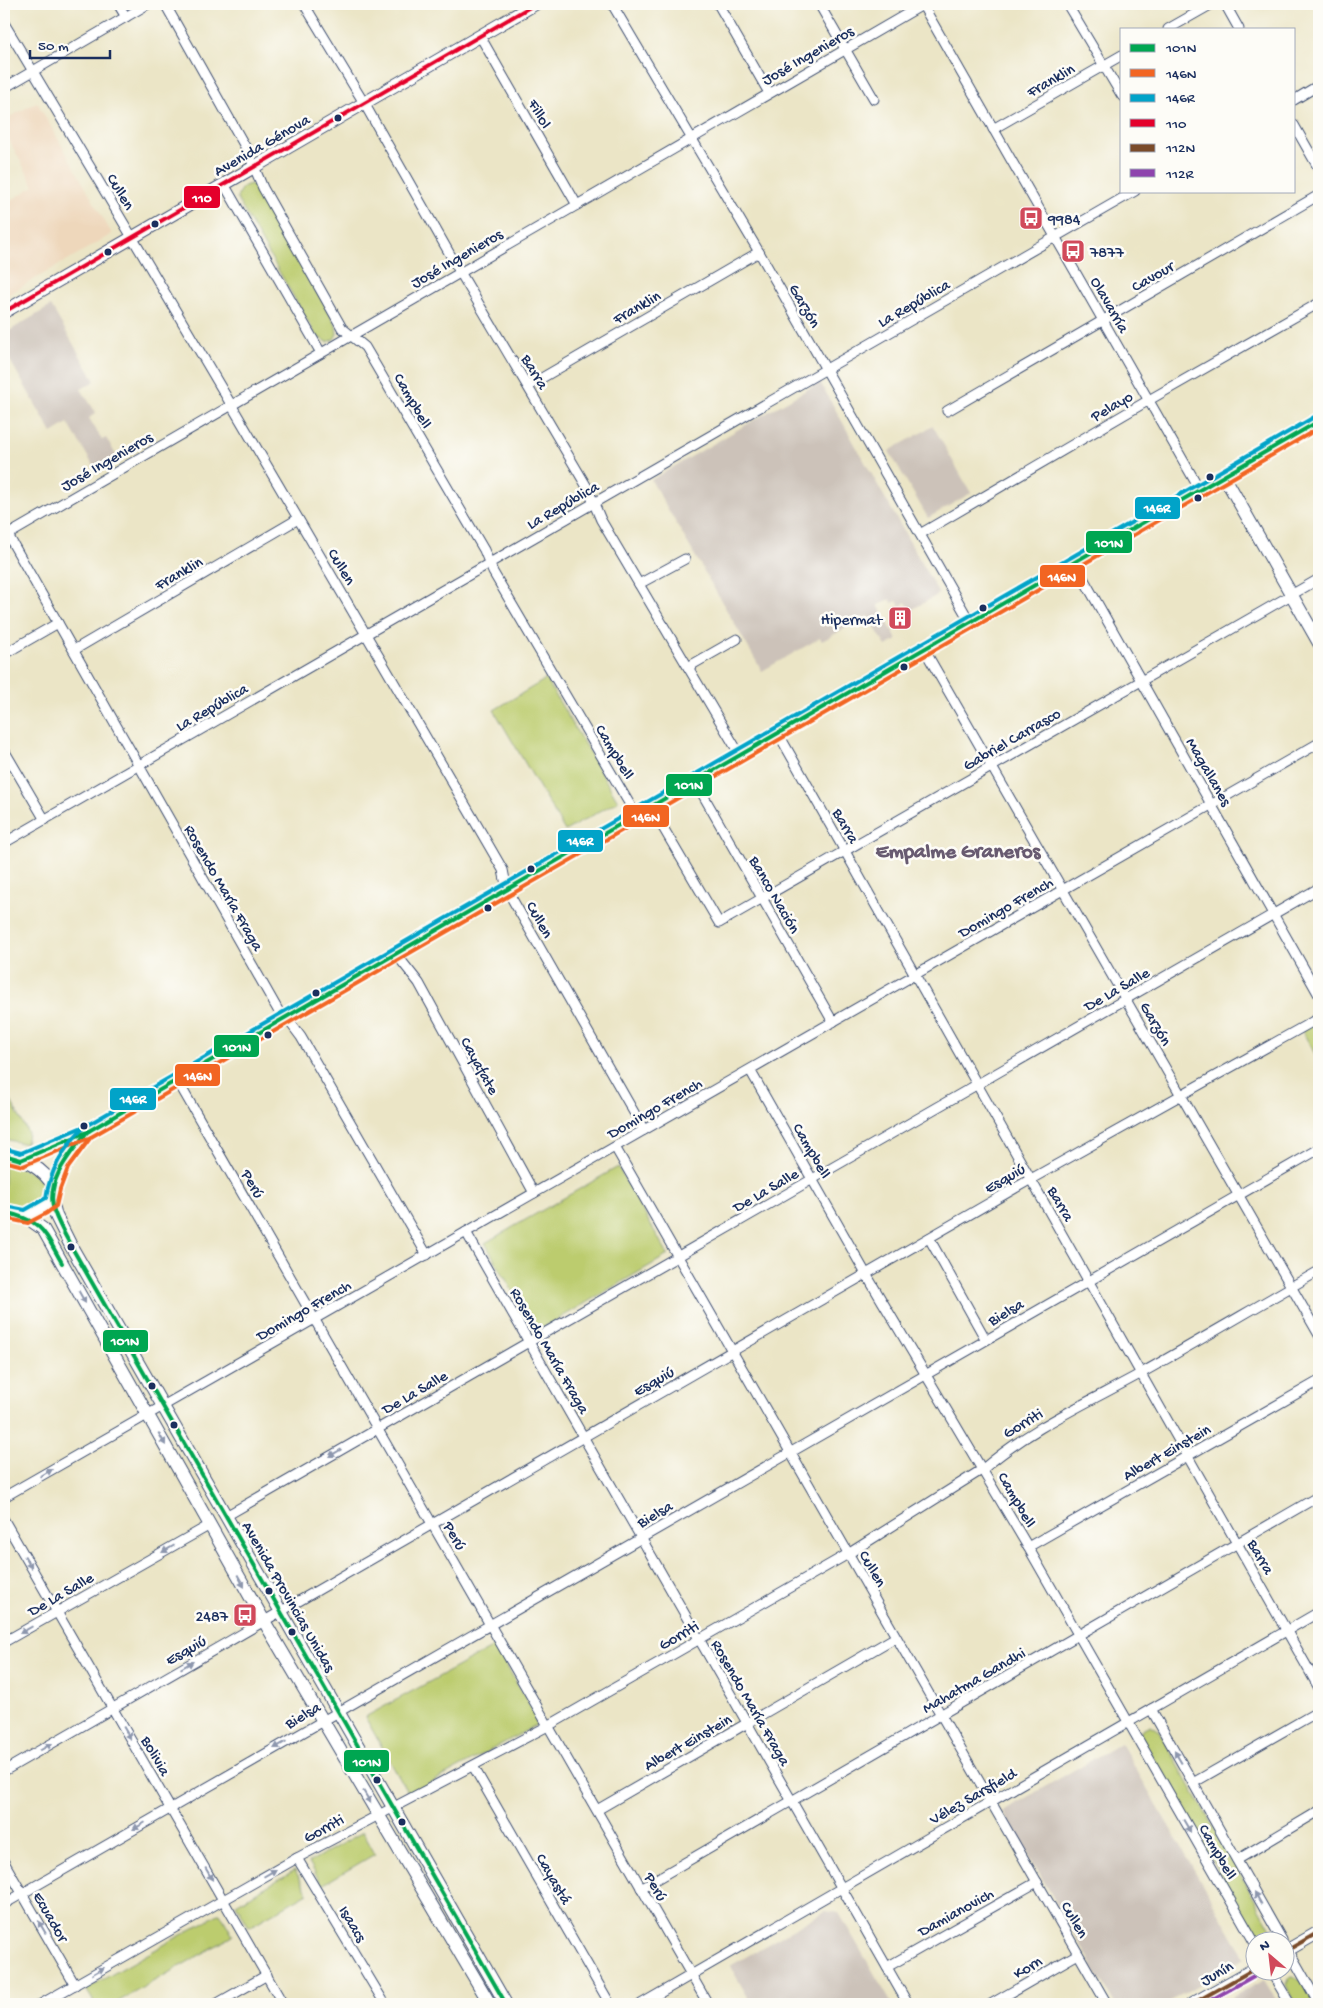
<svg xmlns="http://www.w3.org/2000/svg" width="1323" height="2008" font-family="'Gochi Hand',sans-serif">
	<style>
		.built { fill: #eed7bb }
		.industrial { fill: #ccc2b9 }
		.green { fill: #bccc6e; stroke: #6c7e66 }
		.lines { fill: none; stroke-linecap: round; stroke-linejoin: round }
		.street-casing { stroke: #3a4a6e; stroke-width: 11 }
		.secondary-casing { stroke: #3a4a6e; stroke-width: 14 }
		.street { stroke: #fff; stroke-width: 9 }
		.secondary { stroke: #fff; stroke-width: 12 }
		.bus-1-casing { stroke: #fdfcf7; stroke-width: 8 }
		.bus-2-casing { stroke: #fdfcf7; stroke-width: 8 }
		.bus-3-casing { stroke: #fdfcf7; stroke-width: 8 }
		.bus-4-casing { stroke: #fdfcf7; stroke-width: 8 }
		.bus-5-casing { stroke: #fdfcf7; stroke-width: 8 }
		.bus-6-casing { stroke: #fdfcf7; stroke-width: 8 }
		.bus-1 { stroke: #00a651; stroke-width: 4 }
		.bus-2 { stroke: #f26522; stroke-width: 4 }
		.bus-3 { stroke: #01a3c8; stroke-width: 4 }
		.bus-4 { stroke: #e4002b; stroke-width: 4 }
		.bus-5 { stroke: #7a4b2a; stroke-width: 4 }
		.bus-6 { stroke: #8e44ad; stroke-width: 4 }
		.oneway { fill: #8d97ae }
		.bus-dot { fill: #1b2f5e; stroke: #fdfcf7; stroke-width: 2 }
		.labels { text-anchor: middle; stroke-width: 5; stroke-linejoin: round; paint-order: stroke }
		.street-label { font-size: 16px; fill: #1b2f5e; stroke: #fdfcf7 }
		.poi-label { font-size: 16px; fill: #1b2f5e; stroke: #fdfcf7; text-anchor: start }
		.district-label { font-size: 21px; font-weight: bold; fill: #685b71; stroke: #fdfcf7 }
		.line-badge { stroke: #fdfcf7; stroke-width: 2 }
		.badge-label { font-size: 14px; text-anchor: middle; font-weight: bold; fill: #fff }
	</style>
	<rect width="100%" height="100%" fill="#fdfcf7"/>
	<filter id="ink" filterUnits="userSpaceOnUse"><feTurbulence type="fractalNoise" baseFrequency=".02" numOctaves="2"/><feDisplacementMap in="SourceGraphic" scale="10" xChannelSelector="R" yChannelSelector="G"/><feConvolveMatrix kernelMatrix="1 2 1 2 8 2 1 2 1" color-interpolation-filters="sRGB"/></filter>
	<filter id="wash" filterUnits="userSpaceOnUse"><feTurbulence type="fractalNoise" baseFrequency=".0096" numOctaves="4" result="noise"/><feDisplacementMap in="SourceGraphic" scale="20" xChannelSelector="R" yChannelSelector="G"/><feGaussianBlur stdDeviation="1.12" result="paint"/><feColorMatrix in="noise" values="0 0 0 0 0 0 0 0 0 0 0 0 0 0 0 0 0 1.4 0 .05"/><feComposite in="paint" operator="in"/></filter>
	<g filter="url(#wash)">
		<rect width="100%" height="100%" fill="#ebe5c6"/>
		<path class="built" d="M37,102L112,234L4,297V205L34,186L4,131V120Z"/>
		<g class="industrial">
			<path d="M51,306L95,381L81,389L96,413L89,418L102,440L106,438L119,460L97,472L68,423L52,433L4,350V334Z"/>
			<path d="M820,382L939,594L911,610L906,602L900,606L897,601L892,603L890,599L878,605L897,640L886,646L868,616L822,641L820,638L762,671L651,480Z"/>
			<path d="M933,426L971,493L928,518L889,451Z"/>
			<path d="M1121,1743L1245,1958L1165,2004H1115L1003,1811Z"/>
			<path d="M825,1911L839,1913L892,2004H752L730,1966Z"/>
			<path d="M1264,1980L1279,2004H1221Z"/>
		</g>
		<g class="green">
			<path d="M252,184L258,187L336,325L337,334L334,339L328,342L317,337L237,199C239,189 243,185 252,184Z"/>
			<path d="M546,679L618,801L565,831L494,710Z"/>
			<path d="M1319,1018V1061L1301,1029Z"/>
			<path d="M4,1088L28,1133L26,1144L4,1139Z"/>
			<path d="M4,1164C21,1166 37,1173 47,1188L45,1198C30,1213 22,1209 4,1204Z"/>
			<path d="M618,1167L668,1255L536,1332L485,1243Z"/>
			<path d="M495,1646L540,1723L409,1795L365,1717Z"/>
			<path d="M1150,1725L1159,1731L1273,1932L1270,1940H1259L1257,1939L1142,1739L1140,1734L1142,1729Z"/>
			<path d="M363,1832L375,1854L322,1885L309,1862Z"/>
			<path d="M295,1870L308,1893L249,1927L236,1904Z"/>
			<path d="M220,1913L233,1936L114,2004H95L86,1989Z"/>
			<path d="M1293,1977L1301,1981L1315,2004H1297L1287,1986L1289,1978Z"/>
		</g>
	</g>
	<g filter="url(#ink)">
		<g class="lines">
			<g class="street-casing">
				<g id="street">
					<path d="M118,4L126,17"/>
					<path d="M165,4L247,150L263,188L342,328L365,347L484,550L493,572L636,815"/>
					<path d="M304,4L364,103L460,272L587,487L601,520L740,755"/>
					<path d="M612,4L759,252L970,622"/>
					<path d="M718,4L769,93"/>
					<path d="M819,4L874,99"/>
					<path d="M922,4L1200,490"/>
					<path d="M1067,4L1122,96"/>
					<path d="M1225,4L1239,29"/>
					<path d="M4,23C173,304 339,587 503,870L507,890L644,1130"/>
					<path d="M1168,29L1212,4"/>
					<path d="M480,36L577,205"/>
					<path d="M4,88L148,4"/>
					<path d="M1294,100L1319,85"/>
					<path d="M1294,125L1319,169"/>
					<path d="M993,129L1122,55"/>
					<path d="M224,184L321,353"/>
					<path d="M528,386L759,252"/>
					<path d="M947,411L1319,195"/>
					<path d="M4,528L283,1019L292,1025L301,1037L427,1255"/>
					<path d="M920,534L1149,400L1319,303"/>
					<path d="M4,537L924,4"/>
					<path d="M1074,562L1319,995"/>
					<path d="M639,584L685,559"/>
					<path d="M924,649L1319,1335"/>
					<path d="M74,650L298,519"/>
					<path d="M4,654L58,623"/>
					<path d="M688,667L737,639"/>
					<path d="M778,733L1319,1688"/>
					<path d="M4,750L45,820"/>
					<path d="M695,781L833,1022"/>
					<path d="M651,807L719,923L1319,579"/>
					<path d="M4,843L1135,191"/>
					<path d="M396,954L419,983L534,1193"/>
					<path d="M750,1070L866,1274L1028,1547L1256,1945"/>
					<path d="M177,1080L708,2004"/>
					<path d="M615,1147L1107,2004"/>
					<path d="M466,1232L908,2004"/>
					<path d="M929,1238L986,1340"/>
					<path d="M4,1497L1319,743"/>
					<path d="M226,1516L1319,888"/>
					<path d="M4,1520L283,2004"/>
					<path d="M1028,1547L1319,1381"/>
					<path d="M4,1642L210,1525"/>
					<path d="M1151,1709L1282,1940"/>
					<path d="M473,1766L610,2004"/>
					<path d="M4,1771L1031,1179L1319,1018"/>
					<path d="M1193,1783L1319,1711"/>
					<path d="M597,1810L896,1637"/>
					<path d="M297,1858L385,2004"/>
					<path d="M1237,1860L1319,1811"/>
					<path d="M4,1862L75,1985"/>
					<path d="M641,1888L1319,1496"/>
					<path d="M4,1904L1319,1149"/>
					<path d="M1286,1946L1319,2004"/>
					<path d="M887,1967L1037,1882"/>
					<path d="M1270,1970L1290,2004"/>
					<path d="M41,2004L297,1858L548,1726L848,1554L983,1469C1029,1429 1085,1404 1138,1375C1199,1341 1259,1305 1319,1271"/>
					<path d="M216,2004L267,1975"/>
					<path d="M641,2004L1319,1612"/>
					<path d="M991,2004L1078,1954"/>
				</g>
			</g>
			<g class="secondary-casing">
				<g id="secondary">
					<path d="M4,312L535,4"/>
					<path d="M1224,476L1319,643"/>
					<path d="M4,1155C26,1160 42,1167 54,1187"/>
					<path d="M21,1160L87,1132L1319,421"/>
					<path d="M52,1201L56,1216L71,1246L506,2004"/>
					<path d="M4,1212C19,1216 46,1219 52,1199C55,1188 56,1176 62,1166C69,1154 78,1144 86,1134"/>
					<path d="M26,1217L43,1229L264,1621L490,2004"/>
					<path d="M1286,1951L1319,1932"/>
					<path d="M1192,2004L1256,1968"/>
				</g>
			</g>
			<use href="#street" class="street"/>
			<use href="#secondary" class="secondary"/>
			<g class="bus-1-casing">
				<g id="bus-1">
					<path d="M4,1155L21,1160L89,1131"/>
					<path d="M4,1212C43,1221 43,1230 62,1263"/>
					<path d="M506,2004L71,1246C65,1235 58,1223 54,1211C45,1181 70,1154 87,1132L1319,421"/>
				</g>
			</g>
			<g class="bus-2-casing">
				<g id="bus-2">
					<path d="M4,1161L23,1166L91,1137"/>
					<path d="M4,1218L28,1223L47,1213L56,1206L60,1189L68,1168L91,1137L1319,428"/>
				</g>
			</g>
			<g class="bus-3-casing">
				<g id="bus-3">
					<path d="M6,1149L21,1153L87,1125"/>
					<path d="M5,1206L25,1210L46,1198C50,1171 65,1146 84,1127L1316,416"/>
				</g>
			</g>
			<g class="bus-4-casing">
				<path id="bus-4" d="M4,312L535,4"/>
			</g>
			<g class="bus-5-casing">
				<g id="bus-5">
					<path d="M1286,1951L1319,1932"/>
					<path d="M1192,2004L1256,1968"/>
				</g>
			</g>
			<g class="bus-6-casing">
				<path id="bus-6" d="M1204,2004L1259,1973"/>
			</g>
			<use href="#bus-1" class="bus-1"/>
			<use href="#bus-2" class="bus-2"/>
			<use href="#bus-3" class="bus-3"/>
			<use href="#bus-4" class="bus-4"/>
			<use href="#bus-5" class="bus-5"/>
			<use href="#bus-6" class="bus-6"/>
		</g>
		<defs><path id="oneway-solid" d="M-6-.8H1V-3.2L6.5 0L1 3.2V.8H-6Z" transform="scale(1.25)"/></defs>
		<g class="oneway">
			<use href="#oneway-solid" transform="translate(82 1297) rotate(61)"/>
			<use href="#oneway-solid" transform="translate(162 1439) rotate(61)"/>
			<use href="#oneway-solid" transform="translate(335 1453) rotate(150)"/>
			<use href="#oneway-solid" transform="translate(46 1473) rotate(-30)"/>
			<use href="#oneway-solid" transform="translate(168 1549) rotate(150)"/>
			<use href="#oneway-solid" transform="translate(28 1562) rotate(60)"/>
			<use href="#oneway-solid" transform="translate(241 1581) rotate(61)"/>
			<use href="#oneway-solid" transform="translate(26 1630) rotate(150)"/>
			<use href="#oneway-solid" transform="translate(187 1665) rotate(-30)"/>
			<use href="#oneway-solid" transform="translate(127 1733) rotate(60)"/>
			<use href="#oneway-solid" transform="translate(280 1745) rotate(150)"/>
			<use href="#oneway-solid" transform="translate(46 1747) rotate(-30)"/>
			<use href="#oneway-solid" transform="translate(1178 1757) rotate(-120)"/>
			<use href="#oneway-solid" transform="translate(367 1797) rotate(59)"/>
			<use href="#oneway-solid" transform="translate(139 1826) rotate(150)"/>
			<use href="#oneway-solid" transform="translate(1187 1826) rotate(60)"/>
			<use href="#oneway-solid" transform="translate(270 1873) rotate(-30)"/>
			<use href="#oneway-solid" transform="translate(209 1874) rotate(60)"/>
			<use href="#oneway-solid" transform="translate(1258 1898) rotate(-119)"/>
			<use href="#oneway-solid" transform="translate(42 1927) rotate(-120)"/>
			<use href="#oneway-solid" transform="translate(98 1971) rotate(-30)"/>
		</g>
	</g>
	<defs>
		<g id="bus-square" transform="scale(1.25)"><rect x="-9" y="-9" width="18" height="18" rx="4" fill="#d1495b" stroke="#fdfcf7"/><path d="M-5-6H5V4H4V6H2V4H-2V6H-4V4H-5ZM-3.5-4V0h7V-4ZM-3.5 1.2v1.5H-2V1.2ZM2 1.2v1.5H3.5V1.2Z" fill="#fff"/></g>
		<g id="building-square" transform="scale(1.25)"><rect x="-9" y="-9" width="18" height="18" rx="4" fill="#d1495b" stroke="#fdfcf7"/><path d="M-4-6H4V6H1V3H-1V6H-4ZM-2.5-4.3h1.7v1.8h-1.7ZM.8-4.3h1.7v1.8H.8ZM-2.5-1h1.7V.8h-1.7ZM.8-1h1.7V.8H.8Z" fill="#fff"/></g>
	</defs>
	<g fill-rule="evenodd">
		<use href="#bus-square" x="1031" y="218"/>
		<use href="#bus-square" x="1073" y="251"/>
		<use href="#building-square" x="900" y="618"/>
		<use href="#bus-square" x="245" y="1615"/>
	</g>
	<g class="bus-dot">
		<circle cx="338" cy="118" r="4.5"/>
		<circle cx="155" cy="224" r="4.5"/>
		<circle cx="108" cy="252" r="4.5"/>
		<circle cx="1210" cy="477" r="4.5"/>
		<circle cx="1198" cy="498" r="4.5"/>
		<circle cx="983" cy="608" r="4.5"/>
		<circle cx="904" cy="667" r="4.5"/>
		<circle cx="531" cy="869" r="4.5"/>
		<circle cx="488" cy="908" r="4.5"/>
		<circle cx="316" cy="993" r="4.5"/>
		<circle cx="268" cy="1035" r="4.5"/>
		<circle cx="84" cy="1126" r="4.5"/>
		<circle cx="71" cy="1247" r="4.5"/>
		<circle cx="152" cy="1386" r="4.5"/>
		<circle cx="174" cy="1425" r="4.5"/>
		<circle cx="269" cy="1591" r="4.5"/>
		<circle cx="292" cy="1632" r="4.5"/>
		<circle cx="377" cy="1780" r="4.5"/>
		<circle cx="402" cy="1822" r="4.5"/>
	</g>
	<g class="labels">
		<g class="street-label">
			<text transform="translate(807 54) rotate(-30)" y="6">José Ingenieros</text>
			<text transform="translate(1050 79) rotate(-30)" y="6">Franklin</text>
			<text transform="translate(541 113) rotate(60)" y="6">Fillol</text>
			<text transform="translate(261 144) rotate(-30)" y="6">Avenida Génova</text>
			<text transform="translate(122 191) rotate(59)" y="6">Cullen</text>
			<text transform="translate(456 257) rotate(-30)" y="6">José Ingenieros</text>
			<text transform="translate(1152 275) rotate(-30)" y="6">Cavour</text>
			<text transform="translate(913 302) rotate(-30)" y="6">La República</text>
			<text transform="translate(1111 304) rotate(60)" y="6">Olavarría</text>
			<text transform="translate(806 305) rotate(60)" y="6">Garzón</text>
			<text transform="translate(636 306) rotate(-30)" y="6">Franklin</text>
			<text transform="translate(536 371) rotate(59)" y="6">Barra</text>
			<text transform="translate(414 400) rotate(60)" y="6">Campbell</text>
			<text transform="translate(1111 405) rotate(-30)" y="6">Pelayo</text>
			<text transform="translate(106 460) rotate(-30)" y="6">José Ingenieros</text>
			<text transform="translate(562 504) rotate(-30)" y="6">La República</text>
			<text transform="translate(343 566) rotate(59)" y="6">Cullen</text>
			<text transform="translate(178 572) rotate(-30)" y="6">Franklin</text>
			<text transform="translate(211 706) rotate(-30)" y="6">La República</text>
			<text transform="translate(1011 738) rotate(-30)" y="6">Gabriel Carrasco</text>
			<text transform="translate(616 751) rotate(59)" y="6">Campbell</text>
			<text transform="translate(1210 771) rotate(60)" y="6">Magallanes</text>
			<text transform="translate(847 825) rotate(60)" y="6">Barra</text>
			<text transform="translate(225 887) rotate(60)" y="6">Rosendo María Fraga</text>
			<text transform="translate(776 894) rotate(60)" y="6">Banco Nación</text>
			<text transform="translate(1005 906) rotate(-30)" y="6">Domingo French</text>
			<text transform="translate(541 919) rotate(61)" y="6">Cullen</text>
			<text transform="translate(1116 988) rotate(-30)" y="6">De La Salle</text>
			<text transform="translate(1157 1023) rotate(60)" y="6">Garzón</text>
			<text transform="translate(481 1065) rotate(61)" y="6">Cayafate</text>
			<text transform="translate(654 1107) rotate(-30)" y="6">Domingo French</text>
			<text transform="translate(813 1150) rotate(60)" y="6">Campbell</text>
			<text transform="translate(1004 1177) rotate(-30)" y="6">Esquiú</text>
			<text transform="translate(254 1183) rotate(60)" y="6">Perú</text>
			<text transform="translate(765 1189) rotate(-30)" y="6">De La Salle</text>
			<text transform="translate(1062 1203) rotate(60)" y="6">Barra</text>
			<text transform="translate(303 1309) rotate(-30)" y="6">Domingo French</text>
			<text transform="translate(1005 1311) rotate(-30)" y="6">Bielsa</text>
			<text transform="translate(551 1350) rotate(60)" y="6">Rosendo María Fraga</text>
			<text transform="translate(653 1380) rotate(-30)" y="6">Esquiú</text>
			<text transform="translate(414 1391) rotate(-30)" y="6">De La Salle</text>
			<text transform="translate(1022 1422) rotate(-31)" y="6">Gorriti</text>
			<text transform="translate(1166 1451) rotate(-30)" y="6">Albert Einstein</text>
			<text transform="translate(1018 1499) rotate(60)" y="6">Campbell</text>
			<text transform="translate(654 1513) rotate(-30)" y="6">Bielsa</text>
			<text transform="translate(456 1535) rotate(60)" y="6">Perú</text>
			<text transform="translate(1262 1556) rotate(60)" y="6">Barra</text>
			<text transform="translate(874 1568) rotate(60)" y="6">Cullen</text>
			<text transform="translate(60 1593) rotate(-30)" y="6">De La Salle</text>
			<text transform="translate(290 1596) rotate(60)" y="6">Avenida Provincias Unidas</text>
			<text transform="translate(678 1634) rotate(-30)" y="6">Gorriti</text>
			<text transform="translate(185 1649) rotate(-30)" y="6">Esquiú</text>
			<text transform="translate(973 1679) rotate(-30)" y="6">Mahatma Gandhi</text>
			<text transform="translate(752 1702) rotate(60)" y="6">Rosendo María Fraga</text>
			<text transform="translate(302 1714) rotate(-30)" y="6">Bielsa</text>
			<text transform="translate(687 1741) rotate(-30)" y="6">Albert Einstein</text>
			<text transform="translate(157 1755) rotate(60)" y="6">Bolivia</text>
			<text transform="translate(972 1795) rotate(-30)" y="6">Vélez Sarsfield</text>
			<text transform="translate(323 1827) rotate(-28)" y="6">Gorriti</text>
			<text transform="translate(1219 1851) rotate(60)" y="6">Campbell</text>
			<text transform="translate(555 1878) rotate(60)" y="6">Cayastá</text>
			<text transform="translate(657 1886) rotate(60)" y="6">Perú</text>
			<text transform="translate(955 1911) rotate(-29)" y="6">Damianovich</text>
			<text transform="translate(52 1916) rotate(60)" y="6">Ecuador</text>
			<text transform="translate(1076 1919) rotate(60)" y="6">Cullen</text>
			<text transform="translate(354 1923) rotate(59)" y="6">Isaacs</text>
			<text transform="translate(1027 1966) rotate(-30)" y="6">Korn</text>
			<text transform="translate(1216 1972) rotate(-30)" y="6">Junín</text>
		</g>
		<g class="poi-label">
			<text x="1048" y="224">9984</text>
			<text x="1090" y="257">7877</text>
			<text x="882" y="624" text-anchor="end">Hipermat</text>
			<text x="228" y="1621" text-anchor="end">2487</text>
		</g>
		<g class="district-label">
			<text x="958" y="857">Empalme Graneros</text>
		</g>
	</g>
	<g class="line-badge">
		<rect x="183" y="185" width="38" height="24" rx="5" fill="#e4002b"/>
		<rect x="1134" y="496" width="47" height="24" rx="5" fill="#01a3c8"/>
		<rect x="1085" y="530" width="48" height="24" rx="5" fill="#00a651"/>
		<rect x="1039" y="564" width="47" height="24" rx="5" fill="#f26522"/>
		<rect x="665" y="773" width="48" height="24" rx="5" fill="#00a651"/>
		<rect x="622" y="804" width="48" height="24" rx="5" fill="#f26522"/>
		<rect x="557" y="829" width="47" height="24" rx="5" fill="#01a3c8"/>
		<rect x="213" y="1034" width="47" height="24" rx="5" fill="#00a651"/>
		<rect x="174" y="1063" width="47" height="24" rx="5" fill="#f26522"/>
		<rect x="109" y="1087" width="48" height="24" rx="5" fill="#01a3c8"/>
		<rect x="102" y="1329" width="47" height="24" rx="5" fill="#00a651"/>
		<rect x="343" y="1749" width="47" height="24" rx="5" fill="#00a651"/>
	</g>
	<g class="badge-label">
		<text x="202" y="202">110</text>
		<text x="1157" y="512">146R</text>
		<text x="1109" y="547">101N</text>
		<text x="1062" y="581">146N</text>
		<text x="689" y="789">101N</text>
		<text x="646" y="821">146N</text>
		<text x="580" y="845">146R</text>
		<text x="237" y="1051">101N</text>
		<text x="198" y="1080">146N</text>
		<text x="133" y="1103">146R</text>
		<text x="125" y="1345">101N</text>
		<text x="367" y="1766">101N</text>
	</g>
	<rect width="1323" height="2008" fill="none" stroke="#fdfcf7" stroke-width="20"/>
	<rect x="1120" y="28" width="175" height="165" fill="#fdfcf7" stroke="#a3aaba"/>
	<rect x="1130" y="44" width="25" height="8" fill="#00a651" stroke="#a3aaba"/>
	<text x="1166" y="52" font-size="15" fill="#1b2f5e">101N</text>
	<rect x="1130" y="69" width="25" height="8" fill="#f26522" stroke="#a3aaba"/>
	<text x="1166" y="78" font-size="15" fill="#1b2f5e">146N</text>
	<rect x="1130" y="94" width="25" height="8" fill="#01a3c8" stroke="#a3aaba"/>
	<text x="1166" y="102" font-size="15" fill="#1b2f5e">146R</text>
	<rect x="1130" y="119" width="25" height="8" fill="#e4002b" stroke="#a3aaba"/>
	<text x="1166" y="128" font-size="15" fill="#1b2f5e">110</text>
	<rect x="1130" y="144" width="25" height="8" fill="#7a4b2a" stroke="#a3aaba"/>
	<text x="1166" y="152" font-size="15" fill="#1b2f5e">112N</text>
	<rect x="1130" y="169" width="25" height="8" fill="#8e44ad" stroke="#a3aaba"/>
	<text x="1166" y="178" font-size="15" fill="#1b2f5e">112R</text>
	<g transform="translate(1270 1956) rotate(332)"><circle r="24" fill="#fdfcf7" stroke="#a3aaba"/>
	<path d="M0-4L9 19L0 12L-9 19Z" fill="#d1495b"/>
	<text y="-8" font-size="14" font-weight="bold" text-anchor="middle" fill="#1b2f5e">N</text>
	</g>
	<path d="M30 50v8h80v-8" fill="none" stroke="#1b2f5e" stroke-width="2.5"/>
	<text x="38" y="50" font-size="15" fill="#1b2f5e" stroke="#fdfcf7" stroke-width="4" paint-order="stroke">50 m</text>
</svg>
